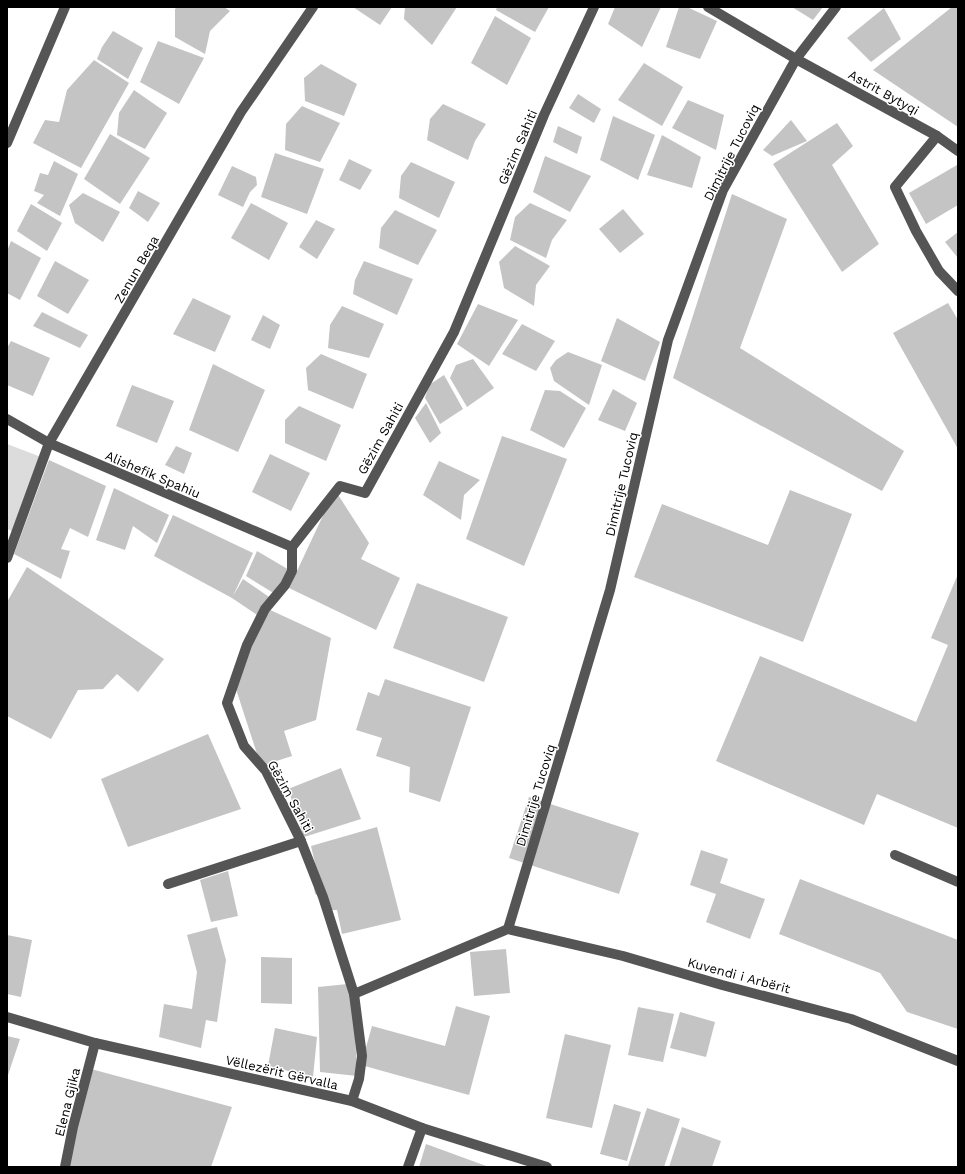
<svg xmlns="http://www.w3.org/2000/svg" width="965" height="1174" font-family="'Work Sans',sans-serif">
	<style>
		.green { fill: #dcdcdc }
		.building { fill: #c4c4c4 }
		.lines { fill: none; stroke-linecap: round; stroke-linejoin: round }
		.minor { stroke: #555; stroke-width: 10 }
		.labels { text-anchor: middle; stroke-width: 3; stroke-linejoin: round; paint-order: stroke }
		.street-label { font-size: 13px; fill: #000; stroke: #fff }
	</style>
	<rect width="100%" height="100%" fill="#fff"/>
	<path class="green" d="M7,444L41,457L12,531L7,529Z"/>
	<g class="building">
		<path d="M177,7H224L230,11L210,31L205,54L175,37V9Z"/>
		<path d="M353,7H392L380,25Z"/>
		<path d="M405,7H457L432,45L404,19Z"/>
		<path d="M497,7H549L535,32L496,10Z"/>
		<path d="M615,7H661L642,47L608,24Z"/>
		<path d="M679,7H687L717,21L700,59L666,47Z"/>
		<path d="M792,7H823L813,20Z"/>
		<path d="M952,7H958V127L873,70Z"/>
		<path d="M884,8L901,39L871,62L847,38Z"/>
		<path d="M495,16L531,38L507,85L471,63Z"/>
		<path d="M113,31L143,48L128,79L97,59L102,47Z"/>
		<path d="M158,41L204,58L179,104L140,82Z"/>
		<path d="M94,60L129,83L81,168L33,143L45,120L59,122L67,90Z"/>
		<path d="M644,63L683,87L662,126L618,100Z"/>
		<path d="M321,64L357,84L344,116L305,101L304,78Z"/>
		<path d="M134,90L167,113L145,149L117,135L119,113Z"/>
		<path d="M578,94L601,109L594,123L569,108Z"/>
		<path d="M688,100L724,115L716,150L672,128Z"/>
		<path d="M443,104L486,124L475,141L468,160L427,140L430,119Z"/>
		<path d="M302,106L340,123L320,162L285,150L286,124Z"/>
		<path d="M613,116L655,135L638,180L600,160Z"/>
		<path d="M791,120L807,141L772,156L763,150Z"/>
		<path d="M837,123L853,146L832,165L879,244L842,272L773,164Z"/>
		<path d="M558,126L582,137L577,154L553,142Z"/>
		<path d="M110,134L150,158L120,204L84,179Z"/>
		<path d="M662,135L701,157L692,188L647,175Z"/>
		<path d="M275,153L324,169L307,214L261,197Z"/>
		<path d="M545,156L591,176L570,212L533,192Z"/>
		<path d="M349,159L372,170L360,190L339,180Z"/>
		<path d="M54,161L78,174L60,216L37,203L44,195L34,191L40,173L48,175Z"/>
		<path d="M411,162L455,182L439,218L399,198L401,176Z"/>
		<path d="M957,165L958,205L926,224L909,193Z"/>
		<path d="M232,166L256,177L257,185L250,192L243,207L218,195Z"/>
		<path d="M138,191L160,203L148,222L129,208Z"/>
		<path d="M83,193L120,212L103,242L75,223L69,205Z"/>
		<path d="M732,194L787,219L740,348L904,451L882,491L673,378Z"/>
		<path d="M251,203L288,223L269,260L231,238Z"/>
		<path d="M530,203L567,220L552,240L546,258L510,240L515,217Z"/>
		<path d="M31,204L62,223L47,251L17,231Z"/>
		<path d="M623,209L644,234L620,253L599,229Z"/>
		<path d="M395,210L437,230L418,265L379,248L381,228Z"/>
		<path d="M316,220L335,229L317,259L299,247Z"/>
		<path d="M958,232V258L945,242Z"/>
		<path d="M11,241L41,258L20,300L7,293V251Z"/>
		<path d="M515,246L550,266L536,285L534,306L504,288L499,262Z"/>
		<path d="M55,261L89,280L68,314L37,296Z"/>
		<path d="M364,261L413,279L397,315L353,294L355,280Z"/>
		<path d="M193,298L231,316L215,352L173,334Z"/>
		<path d="M948,303L958,320V449L893,333Z"/>
		<path d="M478,304L518,320L489,366L457,344Z"/>
		<path d="M342,306L384,324L369,358L328,348L330,325Z"/>
		<path d="M42,312L88,335L80,348L33,326Z"/>
		<path d="M263,315L280,325L270,349L251,340Z"/>
		<path d="M617,318L660,342L645,381L601,361Z"/>
		<path d="M522,324L555,341L536,371L502,354Z"/>
		<path d="M11,341L50,358L33,396L7,385V348Z"/>
		<path d="M568,352L602,365L589,405L554,381L550,368L556,360Z"/>
		<path d="M321,354L367,374L353,409L308,390L306,368Z"/>
		<path d="M473,359L494,388L467,407L450,378L456,365Z"/>
		<path d="M213,364L265,390L238,452L189,430Z"/>
		<path d="M444,375L463,409L440,424L425,398L429,385Z"/>
		<path d="M132,385L174,401L157,443L116,426Z"/>
		<path d="M613,389L637,403L625,431L598,420Z"/>
		<path d="M545,390L560,391L586,408L564,448L530,430Z"/>
		<path d="M426,403L441,433L430,443L415,418Z"/>
		<path d="M299,406L341,425L326,461L285,443V420Z"/>
		<path d="M502,436L567,459L524,566L466,539Z"/>
		<path d="M176,446L192,453L184,474L165,465Z"/>
		<path d="M270,454L310,473L291,511L252,492Z"/>
		<path d="M49,460L106,486L88,537L70,528L61,549L70,551L61,579L14,554Z"/>
		<path d="M439,461L480,480L464,495L461,520L423,495Z"/>
		<path d="M114,488L169,515L157,543L133,526L125,550L96,540Z"/>
		<path d="M335,490L369,543L361,559L400,578L376,630L289,588Z"/>
		<path d="M790,490L852,514L803,642L634,577L662,504L768,545Z"/>
		<path d="M173,515L253,553L233,596L243,579L272,599L260,617L232,598L154,556Z"/>
		<path d="M257,551L291,571L275,594L246,576Z"/>
		<path d="M27,567L164,659L138,692L117,674L103,689L78,690L51,739L7,716V602Z"/>
		<path d="M958,574V828L877,794L864,825L716,761L760,656L916,722L948,645L931,638Z"/>
		<path d="M417,583L508,617L484,682L393,648Z"/>
		<path d="M268,609L331,638L316,720L284,731L292,756L261,766L234,683Z"/>
		<path d="M385,679L471,707L440,802L409,792L410,767L376,756L382,738L356,730L368,692L379,696Z"/>
		<path d="M208,734L241,809L128,847L101,779Z"/>
		<path d="M341,768L361,819L304,837L288,789Z"/>
		<path d="M529,797L639,833L619,894L509,858Z"/>
		<path d="M377,827L401,920L342,934L337,910H331L328,899L315,894L312,874L317,872L311,846Z"/>
		<path d="M701,850L728,859L720,883L765,899L750,939L706,922L716,894L690,885Z"/>
		<path d="M228,871L238,916L211,922L200,880Z"/>
		<path d="M800,879L958,940V1029L907,1012L880,973L779,934Z"/>
		<path d="M217,927L226,960L217,1022L206,1020L201,1048L159,1037L164,1004L192,1009L197,972L187,935Z"/>
		<path d="M7,935L32,940L21,997L7,994Z"/>
		<path d="M506,949L510,993L474,996L470,952Z"/>
		<path d="M261,957L292,958V1004L261,1003Z"/>
		<path d="M348,984L354,1007L357,1076L320,1072L318,987Z"/>
		<path d="M456,1006L490,1016L469,1095L361,1065L372,1026L445,1046Z"/>
		<path d="M638,1007L674,1014L663,1062L628,1055Z"/>
		<path d="M680,1012L715,1022L706,1057L670,1048Z"/>
		<path d="M275,1028L317,1037L313,1077L268,1066Z"/>
		<path d="M565,1034L611,1045L592,1128L546,1118Z"/>
		<path d="M7,1036L20,1039L7,1078Z"/>
		<path d="M91,1069L232,1107L211,1167H68Z"/>
		<path d="M614,1104L641,1112L627,1161L600,1154Z"/>
		<path d="M647,1108L680,1119L664,1167L628,1166Z"/>
		<path d="M682,1127L721,1141L712,1167H669Z"/>
		<path d="M426,1144L489,1167H419Z"/>
	</g>
	<g class="lines">
		<g class="minor">
			<path d="M708,7L796,59L937,136L958,151"/>
			<path d="M937,136L895,187L916,231L939,271L958,291"/>
			<path d="M7,143L65,7"/>
			<path d="M7,419L49,443L292,547"/>
			<path d="M7,558L49,443L241,112L313,7"/>
			<path d="M895,855L958,882"/>
			<path d="M168,884L301,841"/>
			<path d="M508,929L610,590L668,340L723,190L796,59L836,7"/>
			<path d="M508,929L623,956L722,985L851,1019L958,1061"/>
			<path d="M354,994L508,929"/>
			<path d="M7,1017L95,1043L352,1101L422,1128L547,1167"/>
			<path d="M352,1101L359,1079L362,1056L354,994L323,897L301,841L266,771L244,746L227,703L247,645L265,609L285,585L292,571V547L340,486L365,493L454,332L544,115L594,7"/>
			<path d="M65,1167L73,1127L95,1043"/>
			<path d="M408,1167L422,1128"/>
		</g>
	</g>
	<g class="labels">
		<g class="street-label">
			<text transform="translate(884 92) rotate(29)" y="5">Astrit Bytyqi</text>
			<text transform="translate(517 147) rotate(-67)" y="5">Gëzim Sahiti</text>
			<text transform="translate(731 152) rotate(-63)" y="5">Dimitrije Tucoviq</text>
			<text transform="translate(136 269) rotate(-60)" y="5">Zenun Beqa</text>
			<text transform="translate(380 438) rotate(-61)" y="5">Gëzim Sahiti</text>
			<text transform="translate(153 474) rotate(23)" y="5">Alishefik Spahiu</text>
			<text transform="translate(621 484) rotate(-77)" y="5">Dimitrije Tucoviq</text>
			<text transform="translate(535 795) rotate(-73)" y="5">Dimitrije Tucoviq</text>
			<text transform="translate(291 796) rotate(61)" y="5">Gëzim Sahiti</text>
			<text transform="translate(739 975) rotate(15)" y="5">Kuvendi i Arbërit</text>
			<text transform="translate(282 1072) rotate(13)" y="5">Vëllezërit Gërvalla</text>
			<text transform="translate(67 1102) rotate(-76)" y="5">Elena Gjika</text>
		</g>
	</g>
	<rect width="965" height="1174" fill="none" stroke="#000000" stroke-width="16"/>
</svg>
